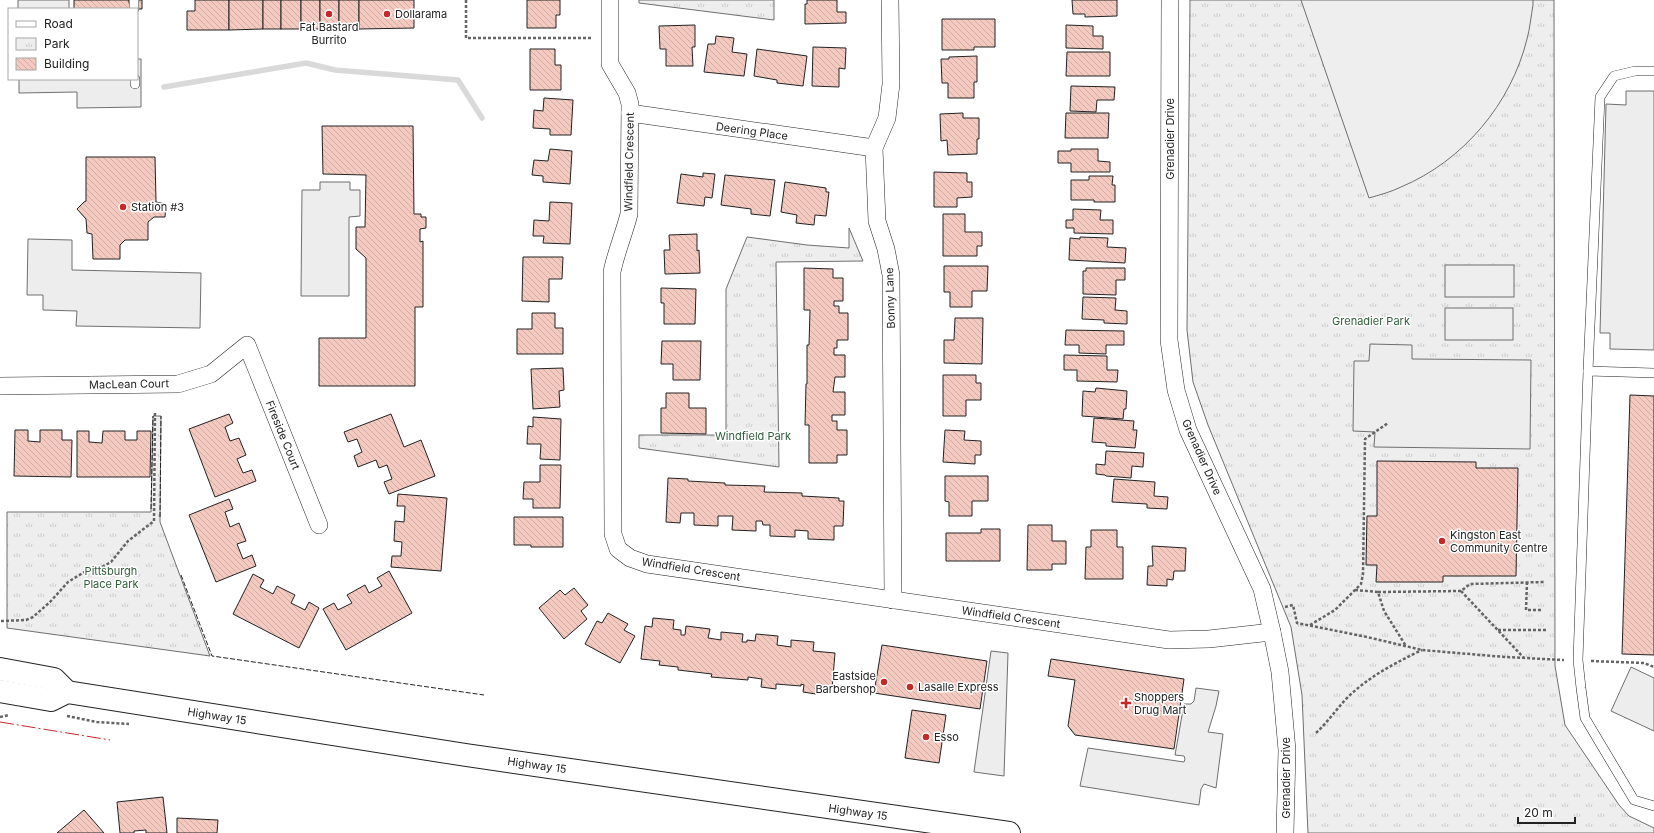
<svg xmlns="http://www.w3.org/2000/svg" width="1654" height="833" font-family="Inter,sans-serif">
	<style>
		.park { fill: url(#park-tufts); stroke: #6f6f6f }
		.garden { fill: #eee; stroke: #6f6f6f }
		.parking { fill: #ededed; stroke: #6f6f6f }
		.lines { fill: none; stroke-linecap: round; stroke-linejoin: round }
		.stream { stroke: #d9d9d9; stroke-width: 5.5 }
		.building { fill: url(#building-back-hatch); stroke: #222 }
		.lane-casing { stroke: #222; stroke-width: 10 }
		.street-casing { stroke: #222; stroke-width: 18 }
		.secondary-casing { stroke: #222; stroke-width: 24 }
		.path { stroke: #646464; stroke-width: 2.5; stroke-dasharray: 3 2; stroke-linecap: butt }
		.lane { stroke: #fff; stroke-width: 9 }
		.street { stroke: #fff; stroke-width: 17 }
		.secondary { stroke: #fff; stroke-width: 22 }
		.fence { stroke: #222; stroke-width: 1; stroke-dasharray: 5 2; stroke-linecap: butt }
		.power { stroke: #c62828; stroke-width: 1; stroke-dasharray: 14 3 2 3; stroke-linecap: butt }
		.poi-dot { fill: #c62828; stroke: #fff; stroke-width: 1.5 }
		.labels { text-anchor: middle; stroke-width: 3; stroke-linejoin: round; paint-order: stroke }
		.poi-label { font-size: 11px; fill: #222; stroke: #fff; text-anchor: start }
		.street-label { font-size: 11px; fill: #222; stroke: #fff }
		.park-label { font-size: 11px; fill: #2f5e38; stroke: #fff }
	</style>
	<defs>
		<pattern id="park-tufts" width="24" height="20" patternUnits="userSpaceOnUse"><rect width="24" height="20" fill="#eee"/><path d="M3 7l-1-3M5 7V3M7 7l1-3M15 17l-1-3M17 17v-4M19 17l1-3" fill="none" stroke="#ccc"/></pattern>
		<pattern id="building-back-hatch" width="6" height="6" patternUnits="userSpaceOnUse"><rect width="6" height="6" fill="#f3c9c0"/><path d="M-1 5l2 2M0 0l6 6M5-1l2 2" fill="none" stroke="#d0aca5"/></pattern>
	</defs>
	<rect width="100%" height="100%" fill="#fff"/>
	<g class="park">
		<path d="M639,0H774V20L639,3Z"/>
		<path d="M1190,0H1554L1555,666L1565,725L1619,805L1629,816L1654,828V833H1308L1302,695L1291,627L1208,425L1193,382L1187,330Z"/>
		<path d="M849,228L863,261L776,262L779,467L639,448V435H726V289L747,237L807,245L849,248Z"/>
		<path d="M153,416H161L160,522L210,656L7,628V512H151Z"/>
	</g>
	<g class="garden">
		<path d="M1301,0H1533V5C1531,16 1530,28 1527,39C1511,104 1463,161 1401,187C1391,192 1379,195 1369,198Z"/>
		<rect x="1445" y="265" width="69" height="32"/>
		<rect x="1445" y="308" width="68" height="32"/>
	</g>
	<g class="parking">
		<rect x="18" y="0" width="51" height="9"/>
		<path d="M137,59H141V107L77,108V92L19,93V79H137Z"/>
		<path d="M1626,91H1654V350L1610,349V333H1600L1606,104L1626,105Z"/>
		<path d="M320,182H350V190H360V216L349,217V296H301L302,190H320Z"/>
		<path d="M28,239L72,240V270L201,273L200,328L76,326L77,311L43,310V295H27Z"/>
		<path d="M1370,344L1412,345V359L1531,360L1530,449L1374,447L1375,432L1353,431L1354,361H1369Z"/>
		<path d="M991,651L1008,653L1004,776L974,772Z"/>
		<path d="M1631,667L1654,678V731L1611,711Z"/>
		<path d="M1196,688L1219,691L1216,706L1208,732L1223,734L1216,788L1204,784L1201,789L1199,805L1080,786L1088,748L1184,762L1185,759L1184,756L1175,755L1184,704H1191L1194,701Z"/>
	</g>
	<g class="lines">
		<path class="stream" d="M164,87L306,63L335,70L458,80L482,118"/>
	</g>
	<g class="building">
		<path d="M74,0H129L130,9H74Z"/>
		<path d="M129,0H142V9H130Z"/>
		<path d="M195,0H229V30H187V11H195Z"/>
		<path d="M229,0H263V29L229,30Z"/>
		<rect x="263" y="0" width="18" height="29"/>
		<rect x="281" y="0" width="20" height="29"/>
		<rect x="301" y="0" width="19" height="29"/>
		<rect x="320" y="0" width="19" height="29"/>
		<rect x="339" y="0" width="20" height="29"/>
		<path d="M359,0H414V28L359,29Z"/>
		<path d="M527,0H560V15H556V28H527Z"/>
		<path d="M807,0H837V12H846V23L805,24V4H807Z"/>
		<path d="M1072,0H1117V16L1085,17V14H1073Z"/>
		<path d="M942,19H995V47H974V50H942Z"/>
		<path d="M695,25V47H692L693,66H666V49H660L659,26Z"/>
		<path d="M1066,25L1093,26V36H1103V49L1066,48Z"/>
		<path d="M716,36L734,38L732,52L747,54L744,76L704,72L708,44H715Z"/>
		<path d="M813,47L846,48L845,69L839,68V87L812,86Z"/>
		<path d="M530,49H555V65H561V90H530Z"/>
		<path d="M757,49L807,56L803,86L777,83V80L754,76Z"/>
		<path d="M1067,52H1110V76H1066Z"/>
		<path d="M977,56V82H974V98H948V83H942L941,59H949V57Z"/>
		<path d="M1071,86L1115,87L1114,100H1097L1096,112L1070,111Z"/>
		<path d="M544,98L573,100L571,135H550V129L533,128L534,110L543,111Z"/>
		<path d="M963,113V118H979V139H977V154L948,155L947,140L941,141L940,114Z"/>
		<path d="M1066,113H1109L1108,138H1065Z"/>
		<path d="M322,126H413L414,214H421V217H426V228L420,229V242L423,241V307H415V386H319V338H366V258L356,249V227H365L366,175L323,174Z"/>
		<path d="M550,149L572,151L570,184L543,182V176L532,175L534,160L548,161Z"/>
		<path d="M1071,149H1098V161L1110,162V172H1071V163H1058V151H1071Z"/>
		<path d="M86,157H155L156,202L166,204L165,217H154L148,222V240H125L120,245V259H93L92,234L87,233L86,219L77,209L84,202L86,201Z"/>
		<path d="M934,172L967,173V182H972V197L957,198V207H934Z"/>
		<path d="M703,173L715,174L712,198L705,197L704,206L677,203L681,174L703,177Z"/>
		<path d="M725,175L775,180L770,216L751,214V209L721,205Z"/>
		<path d="M1089,176H1113L1112,185H1115V202H1094V200H1071V180H1089Z"/>
		<path d="M785,182L826,188V192H829L826,216L815,215L814,225L796,223L797,215L781,212Z"/>
		<path d="M550,202L572,203L570,244L543,243L544,236H533L534,220L549,221Z"/>
		<path d="M1073,209L1101,210L1100,220H1113V234L1074,233V228H1066V220H1073Z"/>
		<path d="M943,214H965V232H982V246H977V256H943Z"/>
		<path d="M697,234V251L699,250L700,273L665,274L664,250H670L669,235Z"/>
		<path d="M1080,237L1108,238L1107,247L1126,248L1125,263L1069,260L1070,238L1080,239Z"/>
		<path d="M523,257H563L562,279H549V302L522,301Z"/>
		<path d="M944,266H988L987,291H972V307H950V292H944Z"/>
		<path d="M804,268L833,269V278H843V301H834V306H839V313H848V340H837V348H834V355H845V377H835L833,392H845V415H832V421H837V430H847V455H837V463H809V425H805L806,384H807V345H809L810,310H804Z"/>
		<path d="M1086,268H1125V280H1116V295L1083,294V271H1086Z"/>
		<path d="M661,288L696,289L695,324H664V303H661Z"/>
		<path d="M1083,297L1116,298L1115,310L1127,311V324L1104,323V320L1082,319Z"/>
		<path d="M532,313H555V328H563V354H517V329H532Z"/>
		<path d="M955,318H983L982,364L944,363V340H954Z"/>
		<path d="M1066,330L1124,331V345H1106V354L1079,353V345H1065Z"/>
		<path d="M662,341H701L700,380H673V364H661Z"/>
		<path d="M1064,355L1107,356V370H1118L1117,382L1077,381V370H1064Z"/>
		<path d="M563,368L564,390L559,391L560,407L533,409L531,369Z"/>
		<path d="M943,375H976V383H981V400H966V416H943Z"/>
		<path d="M1096,388L1127,391L1126,409H1124L1123,419L1082,416L1083,391L1095,392Z"/>
		<path d="M666,393H689V408H706V434L661,433V408H666Z"/>
		<path d="M1630,395L1654,396V655L1622,654Z"/>
		<path d="M229,414L233,423L225,427L230,441L239,438L246,455L237,459L243,473L252,470L256,481L215,497L189,429Z"/>
		<path d="M391,414L404,447L421,440L435,476L389,494L384,482L392,479L387,465L379,468L376,460L358,467L354,456L362,452L357,439L348,442L344,432Z"/>
		<path d="M533,417L561,419L560,460L540,459L541,444H527L528,426L533,427Z"/>
		<path d="M1094,418L1134,421L1133,430H1137L1135,448L1106,446V443L1092,442Z"/>
		<path d="M15,430H28V441L40,442V430H62V440H72L71,477L14,476Z"/>
		<path d="M945,430L965,431L964,440L981,441V455H975V464L943,462Z"/>
		<path d="M77,431H89V442L102,443L103,431H125V440H137V431H151L150,477H77Z"/>
		<path d="M1106,451L1144,453L1143,467L1132,466L1131,478L1106,476L1105,475L1096,474V464L1105,465Z"/>
		<path d="M1377,461L1476,462V468H1518L1516,576H1443V582H1376L1377,565H1366L1367,516H1377Z"/>
		<path d="M540,465H561L560,508H533V499H523L524,482H540Z"/>
		<path d="M945,476H988V501H972V516H949V502L945,501Z"/>
		<path d="M668,478L688,479V481L725,483V485L765,486L764,492L802,493V496L839,498V501H844L843,526H834V540L808,539V531L795,530V537L770,536V525H763L762,521H756V531L732,530L733,516H718V526L694,525V513H681L680,523L666,522Z"/>
		<path d="M1114,479L1155,482L1154,496L1168,497L1167,509L1147,508V504L1112,502Z"/>
		<path d="M398,494L447,498L441,571L391,567L392,556H401L402,542L394,541L395,521L404,522L405,506H397Z"/>
		<path d="M229,499L233,509L225,512L230,527L239,523L246,541L237,544L243,559L252,555L256,566L216,582L189,515Z"/>
		<path d="M514,517H563V547H531V545H514Z"/>
		<path d="M1028,525H1052V541H1066V564H1052V570H1027Z"/>
		<path d="M981,529H1000V561H946V533H981Z"/>
		<path d="M1091,530H1117V547H1123V579H1085L1086,547H1091Z"/>
		<path d="M1152,546L1186,548L1185,571H1174L1173,580L1167,579V586L1147,585L1148,566H1153Z"/>
		<path d="M389,571L412,613L346,650L323,609L334,603L338,610L352,603L347,595L365,585L369,593L382,586L377,578Z"/>
		<path d="M253,574L264,580L260,587L273,594L277,586L295,595L291,603L305,610L309,602L319,608L299,648L233,614Z"/>
		<path d="M574,588L588,605L581,611L587,619L564,639L539,608L560,590L565,595Z"/>
		<path d="M608,613L628,624L624,630L635,636L620,663L585,644L597,621L602,623Z"/>
		<path d="M653,618L674,620L673,629L681,630V635H685L686,626L710,629L708,638L721,640V632L743,634L742,642H747V640L755,641L756,634L778,636L777,645L791,647V640L814,642L813,651L835,653L832,689L816,687V694L803,692L804,685L801,684V686L776,684V689L761,687L762,679L748,677V680L711,677L712,674L678,670V667L659,665L660,661L641,659L645,626L652,627Z"/>
		<path d="M882,645L987,661L980,709L874,693Z"/>
		<path d="M1051,659L1184,679L1174,749L1075,735L1068,726L1075,680L1048,676Z"/>
		<path d="M912,710L946,715L939,763L905,758Z"/>
		<path d="M163,797L167,833H146V830L134,831V833H120L117,802Z"/>
		<path d="M84,810L104,833H57Z"/>
		<path d="M177,818L218,820L217,833H177Z"/>
	</g>
	<g class="lines">
		<g class="lane-casing">
			<g id="lane">
				<path d="M134,0V9"/>
				<path d="M135,79V84"/>
				<path d="M1588,371L1600,97L1614,76L1635,71H1654"/>
				<path d="M1654,373L1588,371L1578,660L1581,688L1585,718L1634,800L1654,806"/>
			</g>
		</g>
		<g class="street-casing">
			<g id="street">
				<path d="M610,0V64L627,93L630,104L629,214C624,234 616,252 612,272L613,534L618,549L630,558L647,564L1169,640L1209,639L1272,632"/>
				<path d="M890,0L891,84L887,118L874,148L877,221L886,249L891,275L893,600"/>
				<path d="M1170,0L1169,340L1176,390L1188,430L1262,589L1272,632L1280,672L1287,750L1285,833"/>
				<path d="M630,113L874,148"/>
				<path d="M0,386L178,384L211,374L247,345L319,525"/>
			</g>
		</g>
		<g class="secondary-casing">
			<g id="secondary">
				<path d="M0,669L54,679L67,692"/>
				<path d="M0,691L51,700L67,692L466,755L1009,833"/>
			</g>
		</g>
		<g class="path">
			<path d="M466,0V38H592"/>
			<path d="M1527,582L1526,610H1543"/>
			<path d="M1355,590L1378,592L1384,611L1406,646"/>
			<path d="M1461,591L1524,658"/>
			<path d="M1378,592L1461,591L1470,584L1544,582"/>
			<path d="M1285,607L1293,605L1297,623L1367,637L1422,650L1505,657L1564,660"/>
			<path d="M1,621L26,620L33,617L50,602L68,582L86,571L102,567L111,562L128,541L154,521L155,411"/>
			<path d="M1310,625L1335,610L1361,584L1363,574L1365,439L1388,423"/>
			<path d="M1498,630H1546"/>
			<path d="M1591,661L1644,663L1654,667"/>
			<path d="M67,716L97,722L129,724"/>
			<path d="M0,717L9,715"/>
			<path d="M1316,733C1328,722 1337,708 1349,696C1370,676 1395,663 1422,650"/>
		</g>
		<use href="#lane" class="lane"/>
		<use href="#street" class="street"/>
		<use href="#secondary" class="secondary"/>
		<g class="fence">
			<path d="M151,509L153,416"/>
			<path d="M160,517L161,416"/>
			<path d="M181,575L212,656L484,695"/>
		</g>
		<path class="power" d="M0,722L110,740"/>
	</g>
	<g class="poi-dot">
		<circle cx="329" cy="14" r="4"/>
		<circle cx="387" cy="14" r="4"/>
		<circle cx="123" cy="207" r="4"/>
		<circle cx="1442" cy="541" r="4"/>
		<circle cx="884" cy="682" r="4"/>
		<circle cx="910" cy="687" r="4"/>
		<path d="M1124 697h4v4h4v4h-4v4h-4v-4h-4v-4h4z"/>
		<circle cx="926" cy="737" r="4"/>
	</g>
	<g class="labels">
		<g class="poi-label">
			<text x="395" y="18">Dollarama</text>
			<text x="329" y="31" text-anchor="middle">Fat Bastard<tspan x="329" dy="13">Burrito</tspan></text>
			<text x="131" y="211">Station #3</text>
			<text x="1450" y="539">Kingston East<tspan x="1450" dy="13">Community Centre</tspan></text>
			<text x="876" y="680" text-anchor="end">Eastside<tspan x="876" dy="13">Barbershop</tspan></text>
			<text x="918" y="691">Lasalle Express</text>
			<text x="1134" y="701">Shoppers<tspan x="1134" dy="13">Drug Mart</tspan></text>
			<text x="934" y="741">Esso</text>
		</g>
		<g class="street-label">
			<text transform="translate(752 131) rotate(8)" y="4">Deering Place</text>
			<text transform="translate(1170 139) rotate(-90)" y="4">Grenadier Drive</text>
			<text transform="translate(629 162) rotate(-89)" y="4">Windfield Crescent</text>
			<text transform="translate(890 298) rotate(-92)" y="4">Bonny Lane</text>
			<text transform="translate(129 384) rotate(-1)" y="4">MacLean Court</text>
			<text transform="translate(283 435) rotate(68)" y="4">Fireside Court</text>
			<text transform="translate(1202 457) rotate(66)" y="4">Grenadier Drive</text>
			<text transform="translate(691 569) rotate(9)" y="4">Windfield Crescent</text>
			<text transform="translate(1011 617) rotate(8)" y="4">Windfield Crescent</text>
			<text transform="translate(217 716) rotate(9)" y="4">Highway 15</text>
			<text transform="translate(537 765) rotate(8)" y="4">Highway 15</text>
			<text transform="translate(1286 778) rotate(-90)" y="4">Grenadier Drive</text>
			<text transform="translate(858 812) rotate(8)" y="4">Highway 15</text>
		</g>
		<g class="park-label">
			<text x="1371" y="325">Grenadier Park</text>
			<text x="753" y="440">Windfield Park</text>
			<text x="111" y="575">Pittsburgh<tspan x="111" dy="13">Place Park</tspan></text>
		</g>
	</g>
	<rect x="8" y="8" width="130" height="72" fill="#ffffff" stroke="#a7a7a7"/>
	<rect x="16" y="21" width="20" height="6" fill="#ffffff" stroke="#a7a7a7"/>
	<text x="44" y="28" font-size="12" fill="#222222">Road</text>
	<rect x="16" y="38" width="20" height="12" fill="url(#park-tufts)" stroke="#a7a7a7"/>
	<text x="44" y="48" font-size="12" fill="#222222">Park</text>
	<rect x="16" y="58" width="20" height="12" fill="url(#building-back-hatch)" stroke="#a7a7a7"/>
	<text x="44" y="68" font-size="12" fill="#222222">Building</text>
	<path d="M1518 817v6h57v-6" fill="none" stroke="#222222" stroke-width="2"/>
	<text x="1524" y="817" font-size="12" fill="#222222" stroke="#ffffff" stroke-width="3" paint-order="stroke">20 m</text>
</svg>
